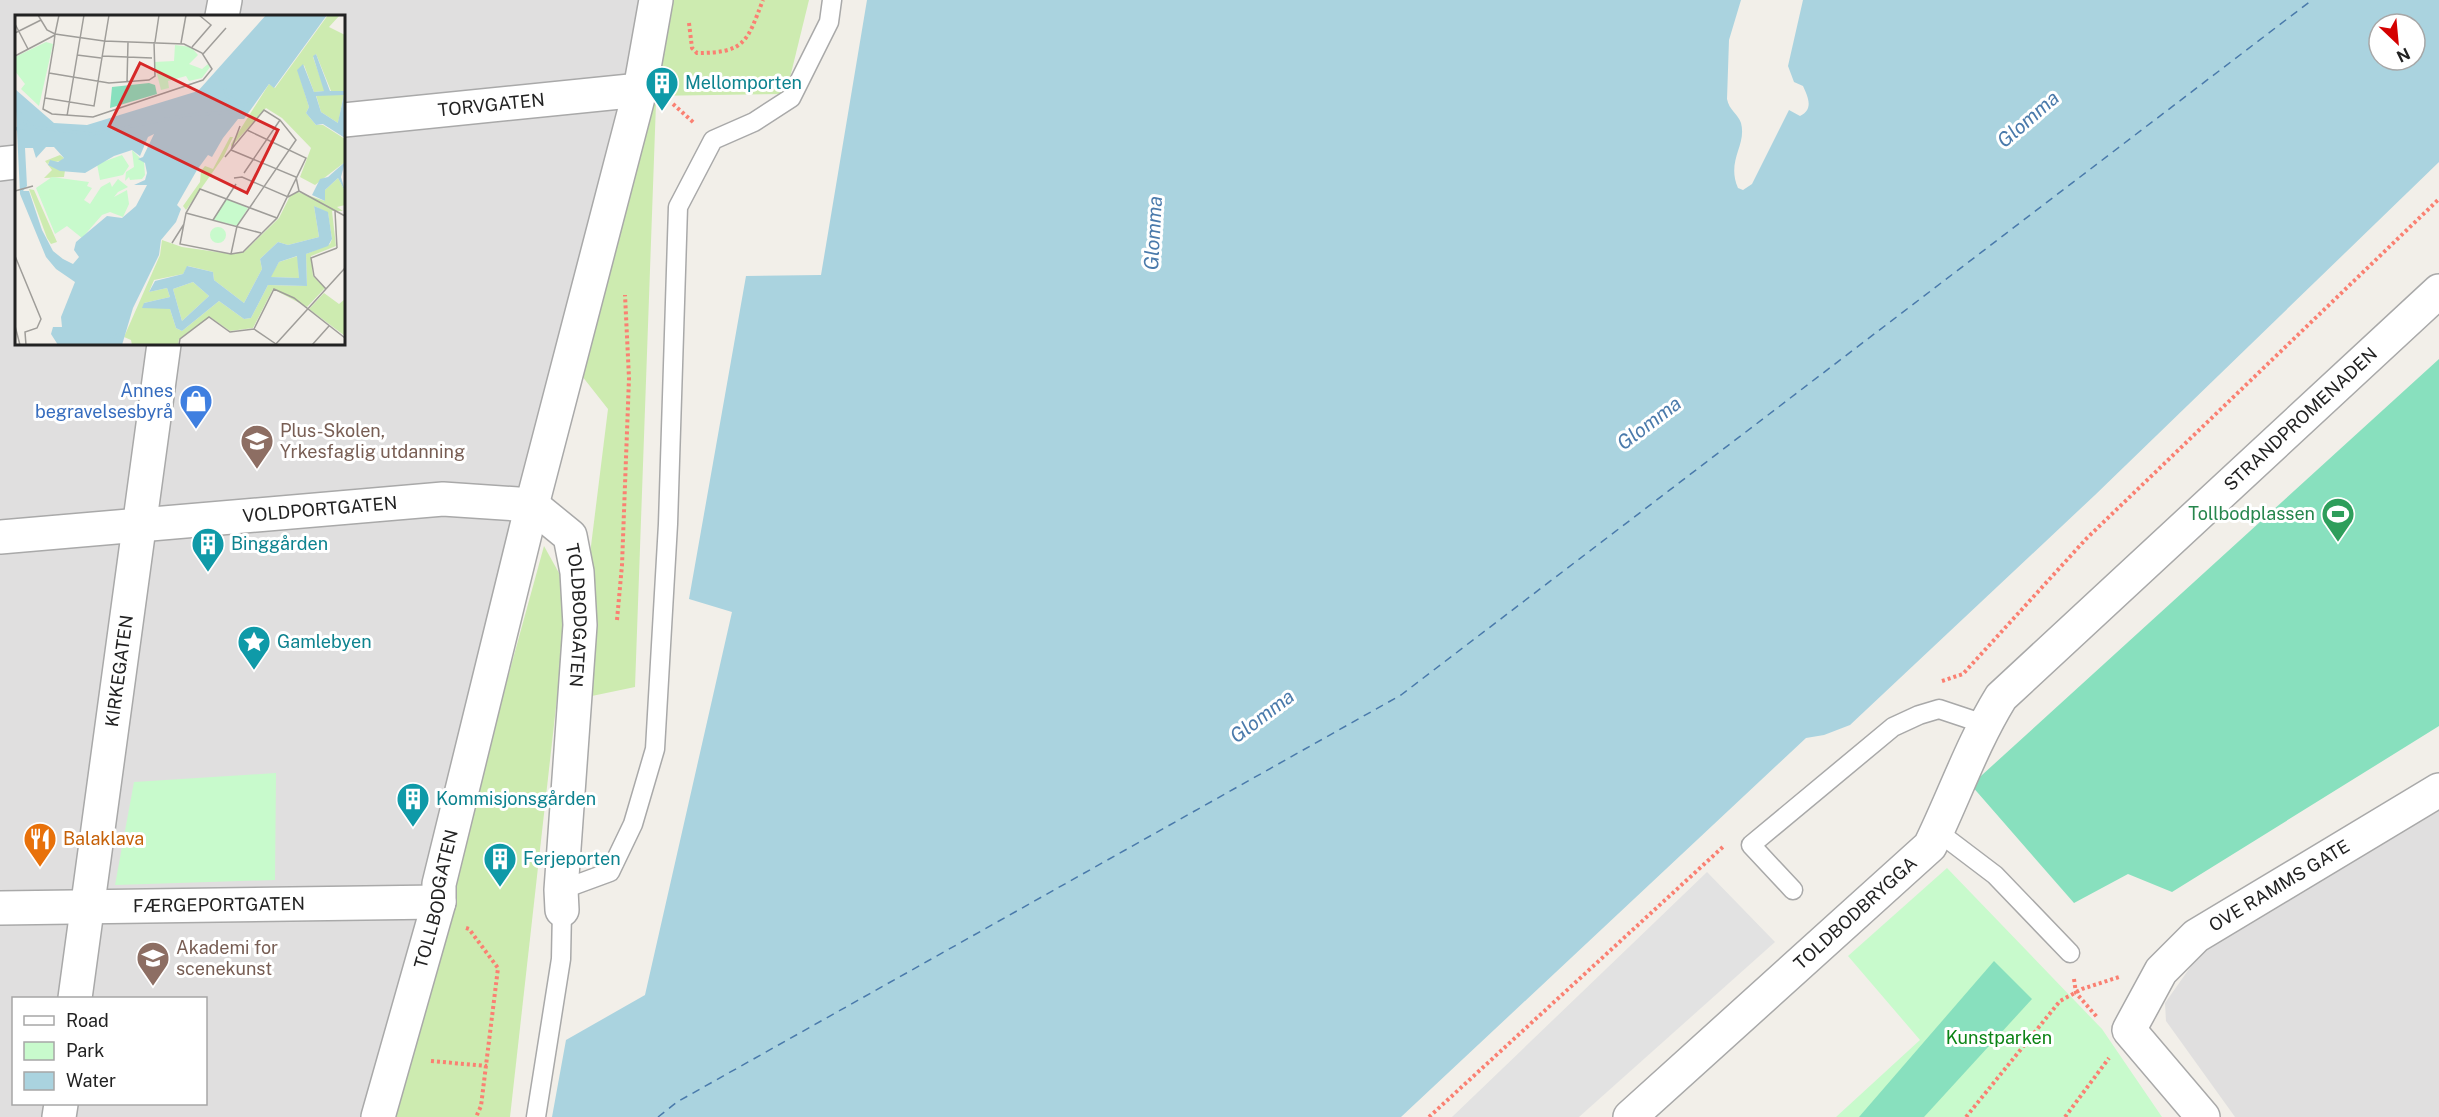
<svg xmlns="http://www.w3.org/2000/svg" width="2439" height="1117" font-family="'Public Sans',sans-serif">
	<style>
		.residential { fill: #e0dfdf; fill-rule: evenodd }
		.grass { fill: #cdebb0 }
		.park { fill: #c8facc }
		.pitch { fill: #88e0be }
		.parking { fill: #e2e2e2 }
		.water { fill: #aad3df; fill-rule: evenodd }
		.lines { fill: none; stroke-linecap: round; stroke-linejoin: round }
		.ferry { stroke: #4a7aab; stroke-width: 1.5; stroke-dasharray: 8 6; stroke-linecap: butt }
		.lane-casing { stroke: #a9a9a9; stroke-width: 21 }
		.street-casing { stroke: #a9a9a9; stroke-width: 36 }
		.path { stroke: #fa8072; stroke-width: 4; stroke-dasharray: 3 3; stroke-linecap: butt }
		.lane { stroke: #fff; stroke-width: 18 }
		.street { stroke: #fff; stroke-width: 33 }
		.labels { text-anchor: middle; stroke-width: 6; stroke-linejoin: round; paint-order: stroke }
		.culture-label { font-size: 18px; fill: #0d838f; stroke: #fff; text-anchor: start }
		.street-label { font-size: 18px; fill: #222; stroke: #fff }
		.shop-label { font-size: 18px; fill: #366cbe; stroke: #fff; text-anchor: end }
		.education-label { font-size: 18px; fill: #785e54; stroke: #fff; text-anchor: start }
		.leisure-label { font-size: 18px; fill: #27864d; stroke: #fff; text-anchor: end }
		.food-label { font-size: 18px; fill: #c56008; stroke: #fff; text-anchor: start }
		.park-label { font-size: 18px; fill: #0c8416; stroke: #fff }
		.water-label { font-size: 20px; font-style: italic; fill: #4a7aab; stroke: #fff }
		.inset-river { fill: none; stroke: #aad3df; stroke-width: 3 }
		.inset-road { fill: none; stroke: #9f9d99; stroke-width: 1.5 }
		.view { fill: #d62828; fill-opacity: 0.15; stroke: #d62828; stroke-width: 3 }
		.inset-edge { fill: none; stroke: #222; stroke-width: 3 }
	</style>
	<rect width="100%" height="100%" fill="#f2efe9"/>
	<g class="residential">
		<path d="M0,0H662L402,1117H0ZM16,16H344V344H16ZM14,998H206V1104H14Z"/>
		<path d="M2439,803V1117H2235L2166,1021L2165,1003L2201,952Z"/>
	</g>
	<g class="grass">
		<path d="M664,0H809L786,94L647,96Z"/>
		<path d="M645,103H656L635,687L587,697L590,554L608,409L582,376Z"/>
		<path d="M544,546L569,591L510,1117H387Z"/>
	</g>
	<g class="park">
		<path d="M276,773L275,880L115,885L134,782Z"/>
		<path d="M1947,868L2102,1029L2162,1117H1836L1920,1040L1848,956Z"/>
	</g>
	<g class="pitch">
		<path d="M2439,359V726L2172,892L2128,874L2074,903L1971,785Z"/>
		<path d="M1994,961L2032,999L1924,1117H1859Z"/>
	</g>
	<path class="parking" d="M1707,872L1775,942L1579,1117H1452Z"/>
	<path class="water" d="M867,0H1741L1729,40L1727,99C1729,110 1738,114 1741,123C1747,146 1726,160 1738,188L1743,190L1752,184L1789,110L1800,116C1814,109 1808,97 1803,86L1794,82L1788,66L1803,0H2439V162L2095,495L1850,725L1824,735L1806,738L1401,1117H552L566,1040L645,995L732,612L689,599L746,276L821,275ZM2379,24H2415V60H2379Z"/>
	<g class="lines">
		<path class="ferry" d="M658,1117L677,1102L1401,695L2312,0"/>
		<g class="lane-casing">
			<g id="lane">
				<path d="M1937,831L1995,875L2070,953"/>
				<path d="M561,890L610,872L633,824L655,749L668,524L678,207L713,140L754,122L791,98L829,22L832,0"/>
				<path d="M1793,890L1751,845L1893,727L1919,715L1939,709L1984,724"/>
				<path d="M536,1117L561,959L562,910"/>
			</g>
		</g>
		<g class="street-casing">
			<g id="street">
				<path d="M222,16L225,0"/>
				<path id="s1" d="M344,120L640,90"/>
				<path d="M0,164L16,162"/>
				<path id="s2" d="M532,505L570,536L577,572L580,625L561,890L562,910"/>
				<path id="s3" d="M0,537L443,499L532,505"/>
				<path id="s4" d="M0,908L439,902"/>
				<path id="s5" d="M75,998L164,344"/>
				<path d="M59,1117L61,1104"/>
				<path id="s6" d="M378,1117L439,902V884L532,505L640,90L656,0"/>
				<path id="s7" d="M1630,1117L1930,846C1954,797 1972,744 2001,697L2439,291"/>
				<path id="s8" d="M2203,1117L2129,1030L2161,971L2196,936L2439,790"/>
			</g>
		</g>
		<g class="path">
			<path d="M689,23L692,48L697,53C746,53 747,41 763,0"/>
			<path d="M673,104L694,123"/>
			<path d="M617,620L622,565L629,378L625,295"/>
			<path d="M1942,681L1963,674L2086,539L2439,199"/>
			<path d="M466,928L469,929L498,968L481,1106L476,1117"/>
			<path d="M2074,979L2076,993L2097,1017"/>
			<path d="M431,1061L487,1066"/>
			<path d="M1429,1117L1725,845"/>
			<path d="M1966,1117L2060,1001L2082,989L2119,977"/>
			<path d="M2065,1117L2109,1058"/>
		</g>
		<use href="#lane" class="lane"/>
		<use href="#street" class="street"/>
	</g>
	<defs>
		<g id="building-pin" transform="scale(1.725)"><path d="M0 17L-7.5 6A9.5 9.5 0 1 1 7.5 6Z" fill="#0f9aa8" stroke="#fff"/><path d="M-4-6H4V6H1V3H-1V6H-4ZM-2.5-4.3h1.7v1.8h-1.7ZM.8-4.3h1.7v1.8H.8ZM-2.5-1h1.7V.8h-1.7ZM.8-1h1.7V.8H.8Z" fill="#fff"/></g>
		<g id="shop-pin" transform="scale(1.725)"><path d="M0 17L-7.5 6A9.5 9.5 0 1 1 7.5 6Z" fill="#3f7fe0" stroke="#fff"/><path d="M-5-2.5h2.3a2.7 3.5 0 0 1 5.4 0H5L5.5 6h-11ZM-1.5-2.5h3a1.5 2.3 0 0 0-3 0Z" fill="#fff"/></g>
		<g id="school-pin" transform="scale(1.725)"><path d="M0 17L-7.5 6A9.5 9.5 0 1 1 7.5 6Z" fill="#8d6e63" stroke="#fff"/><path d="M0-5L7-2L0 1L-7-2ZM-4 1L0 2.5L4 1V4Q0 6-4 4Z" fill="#fff"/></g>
		<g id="stadium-pin" transform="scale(1.725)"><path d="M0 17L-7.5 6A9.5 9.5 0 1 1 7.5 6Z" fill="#2e9e5b" stroke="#fff"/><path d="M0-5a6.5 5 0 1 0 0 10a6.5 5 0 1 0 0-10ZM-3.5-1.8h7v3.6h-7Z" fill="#fff"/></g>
		<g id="sight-pin" transform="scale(1.725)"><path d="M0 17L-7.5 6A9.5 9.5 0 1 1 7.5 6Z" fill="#0f9aa8" stroke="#fff"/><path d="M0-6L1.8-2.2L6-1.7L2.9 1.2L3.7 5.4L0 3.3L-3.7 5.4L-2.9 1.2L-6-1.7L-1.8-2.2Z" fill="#fff"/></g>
		<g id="restaurant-pin" transform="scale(1.725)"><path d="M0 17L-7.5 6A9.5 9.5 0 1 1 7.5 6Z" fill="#e8710a" stroke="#fff"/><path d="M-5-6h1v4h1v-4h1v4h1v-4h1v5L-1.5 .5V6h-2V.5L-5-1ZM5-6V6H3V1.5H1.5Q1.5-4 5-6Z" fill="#fff"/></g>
	</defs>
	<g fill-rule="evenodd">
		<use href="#building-pin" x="662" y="83"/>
		<use href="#shop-pin" x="196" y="401"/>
		<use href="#school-pin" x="257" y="441"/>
		<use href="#stadium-pin" x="2338" y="514"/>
		<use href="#building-pin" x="208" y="544"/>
		<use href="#sight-pin" x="254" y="642"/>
		<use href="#building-pin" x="413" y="799"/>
		<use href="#restaurant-pin" x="40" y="839"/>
		<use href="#building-pin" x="500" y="859"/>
		<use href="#school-pin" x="153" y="958"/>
	</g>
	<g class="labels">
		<g class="culture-label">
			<text x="685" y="89">Mellomporten</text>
			<text x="231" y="550">Binggården</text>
			<text x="277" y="648">Gamlebyen</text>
			<text x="436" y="805">Kommisjonsgården</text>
			<text x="523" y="865">Ferjeporten</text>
		</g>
		<g class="street-label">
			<text dy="6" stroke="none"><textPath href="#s1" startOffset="148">TORVGATEN</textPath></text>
			<text dy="6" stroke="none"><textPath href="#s7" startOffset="978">STRANDPROMENADEN</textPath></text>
			<text dy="6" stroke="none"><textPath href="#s3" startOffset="321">VOLDPORTGATEN</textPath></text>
			<text dy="6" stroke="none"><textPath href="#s2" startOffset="129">TOLDBODGATEN</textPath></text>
			<text dy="6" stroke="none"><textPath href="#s5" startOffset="330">KIRKEGATEN</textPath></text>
			<text dy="6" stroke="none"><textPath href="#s8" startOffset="328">OVE RAMMS GATE</textPath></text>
			<text dy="6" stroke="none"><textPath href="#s6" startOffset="226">TOLLBODGATEN</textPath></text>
			<text dy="6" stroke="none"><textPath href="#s4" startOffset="219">FÆRGEPORTGATEN</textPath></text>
			<text dy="6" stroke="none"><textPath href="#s7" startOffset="304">TOLDBODBRYGGA</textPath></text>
		</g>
		<g class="shop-label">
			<text x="173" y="397">Annes<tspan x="173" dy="21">begravelsesbyrå</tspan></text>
		</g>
		<g class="education-label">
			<text x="280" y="437">Plus-Skolen,<tspan x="280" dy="21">Yrkesfaglig utdanning</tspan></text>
			<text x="176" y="954">Akademi for<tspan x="176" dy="21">scenekunst</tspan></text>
		</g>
		<g class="leisure-label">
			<text x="2315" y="520">Tollbodplassen</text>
		</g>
		<g class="food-label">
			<text x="63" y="845">Balaklava</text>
		</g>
		<g class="park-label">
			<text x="1999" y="1044">Kunstparken</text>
		</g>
		<g class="water-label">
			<text transform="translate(2028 119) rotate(-41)" y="7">Glomma</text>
			<text transform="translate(1153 233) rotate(-87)" y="7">Glomma</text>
			<text transform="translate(1649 423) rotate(-37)" y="7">Glomma</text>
			<text transform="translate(1262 716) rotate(-37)" y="7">Glomma</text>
		</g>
	</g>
	<g transform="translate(15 15)">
		<rect width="330" height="330" fill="#f2efe9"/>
		<path d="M313,0H325L314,12L330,20V76H316L301,39L298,42L310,76L299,77L289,50L283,56L294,92L291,98L301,110H308L330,124V147L300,170L285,162L296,133L267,103L251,93L216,132V129L254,69L260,73ZM329,79L323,108L306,97L301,80ZM215,122H218L209,141L171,195L168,191L185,167L186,156L190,151L198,154ZM45,140L49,143L46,146L32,148L50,155L49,162L29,163L37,155L30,146ZM323,163L330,176V190L322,192L328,196H317L321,231L296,241L298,261L310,273L292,292L258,274L238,313L215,316L195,302L164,324L163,330H117L116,325L109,322L145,240L147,225L167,232L216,239L229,237L264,203L275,181L283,177L310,186V175ZM299,191L313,198L317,224L315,229L291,239L292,271L253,270L236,303L229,304L204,286L167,316L161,313L155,294L129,288L155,282L152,273L134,277L139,265L168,259L173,251L198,257L199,265L229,288L247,254L245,244L263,227L273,230L304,222ZM14,174L19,175L42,227L36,229L32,223ZM283,241L284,263L255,262L264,247ZM178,267L194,281L167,306L158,274ZM309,278L324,289L330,284V321L294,294Z" fill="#cdebb0" fill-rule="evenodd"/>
		<path d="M31,27L38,29L24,91L6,74L10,69L0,56V42ZM160,30L176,32L183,40L174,49L187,54L193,49L195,52L187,63L174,66L171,61L153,66L154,73L146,75L139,47L159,46ZM117,135L129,147L130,160L127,164L115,165L114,162L110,166L111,157L119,152ZM107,140L114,151L108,160L85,165L82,149ZM37,162L74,167L72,171L77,173L69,185L75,189L86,172L95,167L97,172L103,164L113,172L103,177L99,182L112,175L114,189L108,202L95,197L87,200L67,223L52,211L40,219L21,173ZM211,184L233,193L222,211L198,205ZM195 220a8 8 0 1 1 16 0a8 8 0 1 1-16 0Z" fill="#c8facc"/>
		<path d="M134,68L140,70L142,79L95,93L97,72Z" fill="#88e0be"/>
		<path d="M251,0H312L259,73L254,69L229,104H223L208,123L197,142L193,140L182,155L162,190L166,194L161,207L146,225L144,240L118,293L107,330H43L36,319L38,312H47L46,302L60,267L41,254L31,242L5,179L0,74L39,108L72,110L183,76ZM139,119L128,142L123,144L130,148L132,158L130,165L119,170H132L121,191L107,203L92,201L61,227L59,235L64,242L58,249L48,244L38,236L27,215L14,176H8L12,171L10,133H18L21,143L31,132H39L49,143L43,147L35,145L33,150L45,156L70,158L99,141L117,135L125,141L133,122ZM301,39L315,76H330V123L308,109L301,110L291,98L294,92L282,55L288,49L299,77L309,76L298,41ZM329,80L323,107V108L306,97L301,81ZM330,147L326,162L330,176L323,163L310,175V186L297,180L305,164L313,162ZM299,191L313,197L317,224L313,231L291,239L292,271L253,270L236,303L229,304L204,286L167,316L161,313L155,294L127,293L129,288L155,282L152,273L134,277L140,266L168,259L172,251L198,257L199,265L229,288L247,254L245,244L263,227L273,230L304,222ZM282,241L284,263L256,262L264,247ZM178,267L194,281L167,306L158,274Z" fill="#aad3df" fill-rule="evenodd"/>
		<path class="inset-river" d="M205,58L212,81L230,91L237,86M0,93L12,107L1,114L18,112L78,119L172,100L230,96M88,330L106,318"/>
		<path class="inset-road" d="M23,0L32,15L40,19L89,26L169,29L187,38L197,54L188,65L78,102L37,99L28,94L39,28L40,19L44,0M0,9L13,34M0,18L26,5M140,27L144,0M166,28L171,0M177,32L196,10L184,0M188,39L211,13M62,40L86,43M0,41L40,20M87,41L137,43M34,58L94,68L134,65L140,61L139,27M112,67L113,27M30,83L79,91L94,0M52,101L69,0M232,115L291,143L262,203L228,237L216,239L165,229L171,198L185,174L262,203M216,135L281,162L284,176M216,135L225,111M210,142L249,95L265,105L281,125L222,211L216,239M229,158L265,105M219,163L227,162L273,182L284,176M0,176L18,171M284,176L330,201M320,196L322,233M171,198L246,218M198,205L221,169M157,228L169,209M0,241L26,304L22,313L10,317L11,330M311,274L299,261L296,243L322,233M0,311L5,330M239,314L259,274L279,283L330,323M164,330L165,324L194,302L215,317L239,314L261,329M260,330L330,253M297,330L314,311"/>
		<path class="view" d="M125,48L263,115L232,178L94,111Z"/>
		<rect width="330" height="330" class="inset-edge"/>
	</g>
	<rect x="12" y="997" width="195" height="108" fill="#ffffff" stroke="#a7a7a7" stroke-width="1.5"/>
	<rect x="24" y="1016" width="30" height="9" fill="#ffffff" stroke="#a7a7a7" stroke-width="1.5"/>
	<text x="66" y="1027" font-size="18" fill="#222222">Road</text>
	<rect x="24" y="1042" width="30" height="18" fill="#c8facc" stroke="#a7a7a7" stroke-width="1.5"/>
	<text x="66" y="1057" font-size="18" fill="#222222">Park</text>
	<rect x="24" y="1072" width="30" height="18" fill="#aad3df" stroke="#a7a7a7" stroke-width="1.5"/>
	<text x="66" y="1087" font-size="18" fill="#222222">Water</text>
	<g transform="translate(2397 42) rotate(154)"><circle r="28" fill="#ffffff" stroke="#a7a7a7" stroke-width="1.5"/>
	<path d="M0-4.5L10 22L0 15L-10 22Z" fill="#d40000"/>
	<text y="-9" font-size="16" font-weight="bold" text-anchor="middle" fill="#222222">N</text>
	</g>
</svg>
